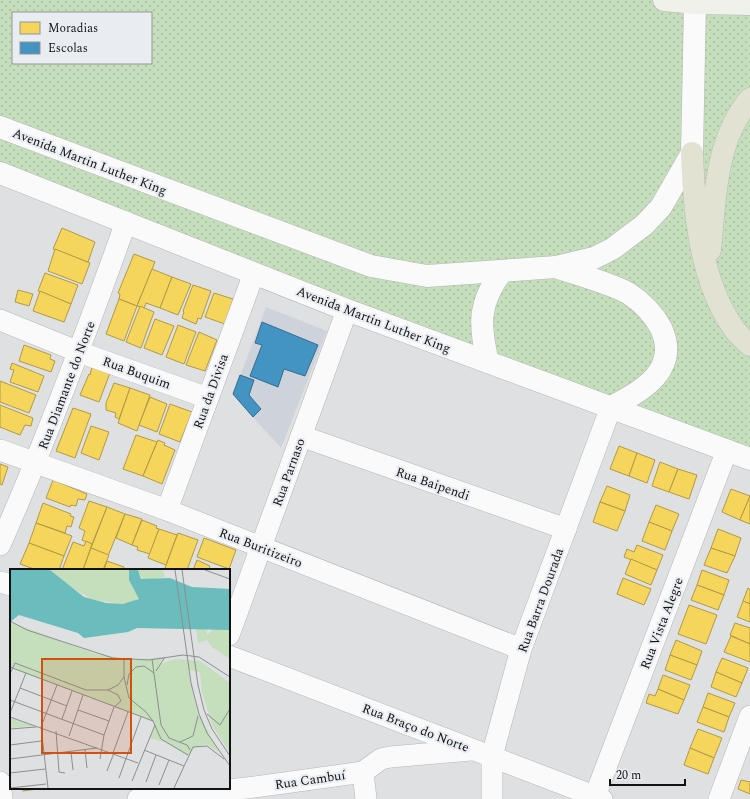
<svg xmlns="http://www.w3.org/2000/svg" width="750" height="799" font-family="Spectral,serif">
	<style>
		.built { fill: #ced3db }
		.park { fill: url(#park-dots); fill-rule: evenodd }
		.homes { fill: #f6d55c; stroke: #b19a46 }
		.schools { fill: #4393c3; stroke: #346c8e }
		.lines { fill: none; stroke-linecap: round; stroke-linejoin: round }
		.minor-casing { stroke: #b4b5b7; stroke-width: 22 }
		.tertiary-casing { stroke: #b4b5b7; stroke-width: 23 }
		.secondary-casing { stroke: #b4b5b7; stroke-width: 23 }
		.trunk-casing { stroke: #babbbc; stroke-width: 23 }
		.minor { stroke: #fafafb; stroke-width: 21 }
		.tertiary { stroke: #fafafb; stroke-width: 22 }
		.secondary { stroke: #f1f1eb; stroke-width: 22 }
		.trunk { stroke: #e2e2d3; stroke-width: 22 }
		.labels { text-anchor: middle; stroke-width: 4; stroke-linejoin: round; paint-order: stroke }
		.street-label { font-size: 13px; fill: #111213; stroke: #e9ecf1 }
		.inset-road { fill: none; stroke: #8c8e8f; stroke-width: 1 }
		.view { fill: #d2520d; fill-opacity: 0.15; stroke: #d2520d; stroke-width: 2 }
		.inset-edge { fill: none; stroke: #111213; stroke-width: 2 }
	</style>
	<defs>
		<pattern id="park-dots" width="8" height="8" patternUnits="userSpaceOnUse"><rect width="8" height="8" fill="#c5debc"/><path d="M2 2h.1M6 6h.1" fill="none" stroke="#a8bda1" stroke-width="1.8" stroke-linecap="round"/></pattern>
	</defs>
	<rect width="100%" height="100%" fill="#dee0e2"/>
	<path class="built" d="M266,307L327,331L281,448L233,395Z"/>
	<path class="park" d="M0,0H672L750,7V459L0,173ZM13,13H151V63H13Z"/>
	<g class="homes">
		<path d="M62,228L95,242L88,262L53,249Z"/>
		<path d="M55,249L90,263L82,284L48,271Z"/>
		<path d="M134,254L155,262L137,306L119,299L120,294L118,293Z"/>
		<path d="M152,269L172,277L160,308L146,303L144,308L137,306Z"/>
		<path d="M45,273L78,285L71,304L38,291Z"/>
		<path d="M172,277L191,284L178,315L160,308Z"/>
		<path d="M193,285L211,291L201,319L198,318L196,324L182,318L184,312L183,311Z"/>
		<path d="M18,290L33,294L29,306L15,302Z"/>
		<path d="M40,291L71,304L64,322L33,311Z"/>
		<path d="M214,293L233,299L225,324L205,317Z"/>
		<path d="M119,299L137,306L124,341L106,334Z"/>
		<path d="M140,306L154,312L141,348L126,342Z"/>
		<path d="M155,319L174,326L162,355L144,348Z"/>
		<path d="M178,325L196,332L184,364L166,357Z"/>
		<path d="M199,332L217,340L205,371L186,365Z"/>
		<path d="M24,345L51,355L50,359L55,361L51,372L19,361Z"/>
		<path d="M12,363L44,376L38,392L10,382L14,370L10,369Z"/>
		<path d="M92,367L110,373L99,402L80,395L89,374L90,375Z"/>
		<path d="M0,381L36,395L29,413L0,402Z"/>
		<path d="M114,383L130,388L119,419L115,417L116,413L106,410V403Z"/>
		<path d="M130,388L150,395L137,431L118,423Z"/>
		<path d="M150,397L167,404L157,432L139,425Z"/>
		<path d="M170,404L192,412L180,442L159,434Z"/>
		<path d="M0,405L33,418L31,426L25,425L20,435L0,427Z"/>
		<path d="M73,408L91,414L75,458L56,451Z"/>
		<path d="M91,426L109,432L99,460L81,453Z"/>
		<path d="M136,435L157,442L143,476L123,469Z"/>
		<path d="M158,440L165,443L164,445L175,450L162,484L143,476Z"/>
		<path d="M619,446L637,453L629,476L610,469Z"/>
		<path d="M637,453L655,460L647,483L629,476Z"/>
		<path d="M660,462L678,469L669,492L652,486Z"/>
		<path d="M0,464L8,467L2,485L0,484Z"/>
		<path d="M678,469L697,475L689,499L669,492Z"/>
		<path d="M53,480L87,494L85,500L78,499L76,506L71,505L70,507L46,498Z"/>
		<path d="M607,486L630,495L625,511L600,502Z"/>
		<path d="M731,489L750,496L740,520L722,512Z"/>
		<path d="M750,496V524L740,520Z"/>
		<path d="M89,501L107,507L92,544L82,540L85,531L79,528Z"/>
		<path d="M600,502L625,511L617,531L593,522Z"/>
		<path d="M43,503L71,514L70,516L74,517L71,527L67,526L65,533L36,523Z"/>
		<path d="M656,505L679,514L672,531L649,522Z"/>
		<path d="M107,507L125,514L108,556L91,548Z"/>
		<path d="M125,514L142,519L132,545L116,538Z"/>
		<path d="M142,520L157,526L156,528L159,529L150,554L137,550L138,547L132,545Z"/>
		<path d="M649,522L672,531L665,550L642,541Z"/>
		<path d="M36,523L72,536L64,556L29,543Z"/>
		<path d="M159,529L177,535L166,565L148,558Z"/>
		<path d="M718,529L741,538L735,556L711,548Z"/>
		<path d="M178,533L198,540L187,570H171L165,568Z"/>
		<path d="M204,538L236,550L229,569L197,557Z"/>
		<path d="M86,541L92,544L83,570H62L73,542L84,546Z"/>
		<path d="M29,543L64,556L59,570H37L20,564Z"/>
		<path d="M637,545L663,555L657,570L624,557L627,549L634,552Z"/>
		<path d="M91,548L109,555L103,570H83Z"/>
		<path d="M711,548L735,556L727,573L704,565Z"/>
		<path d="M631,559L657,570L651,585L625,574Z"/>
		<path d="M197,560L210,566L209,569L213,570H193Z"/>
		<path d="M107,561L124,567L123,570H104Z"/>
		<path d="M702,570L729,580L724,595L697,585Z"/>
		<path d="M623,578L651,589L644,605L617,594Z"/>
		<path d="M697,585L724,595L718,610L691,600Z"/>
		<path d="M748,588L750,589V604L743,601Z"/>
		<path d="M743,601L750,604V622L737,617Z"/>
		<path d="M689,605L717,615L706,644L678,634Z"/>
		<path d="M735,623L750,628V644L730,635Z"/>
		<path d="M731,636L750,644V662L724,652Z"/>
		<path d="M676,640L702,651L697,665L670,655Z"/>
		<path d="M670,655L697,665L691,680L665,670Z"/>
		<path d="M722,658L748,668L742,683L716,672Z"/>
		<path d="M716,672L742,683L736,697L711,687Z"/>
		<path d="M663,675L690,685L684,700L658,689Z"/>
		<path d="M658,689L684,700L678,714L646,703L649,694L655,696Z"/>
		<path d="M708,693L735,703L729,717L703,707Z"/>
		<path d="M703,707L729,717L724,732L697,722Z"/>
		<path d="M698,729L722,738L714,758L690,748Z"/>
		<path d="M690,748L714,758L708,774L684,765Z"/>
		<path d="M741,780L750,782V794L738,789Z"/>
		<path d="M22,788H45L23,791Z"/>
	</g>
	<g class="schools">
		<path d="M262,322L318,345L305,376L284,369L278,387L250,376L262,345L255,343Z"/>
		<path d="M240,375L254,380L249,395L261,409L253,417L233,394Z"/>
	</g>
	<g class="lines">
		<g class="minor-casing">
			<g id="minor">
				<path d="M0,320L79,352L208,398"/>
				<path d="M301,436L566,529"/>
				<path d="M0,450L167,510L521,649"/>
				<path d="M167,510L254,273"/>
				<path d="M0,545C47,439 87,331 126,222"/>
				<path d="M0,582L11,585"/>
				<path d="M229,635L347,310"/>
				<path d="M229,656L602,799"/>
				<path d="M363,772L366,799"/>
				<path d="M0,782L2,799"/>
				<path d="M595,796L727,450"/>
				<path d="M138,799L247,788L363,772L381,759L390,757L471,750"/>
				<path d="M492,799V756L521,649L611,407"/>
				<path d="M719,799L750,716"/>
			</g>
		</g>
		<g class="tertiary-casing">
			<g id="tertiary">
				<path d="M0,127L371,266L427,276L556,267L594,258L612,249L644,225L661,207L692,153L695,3"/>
				<path d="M0,173L347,310L750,459"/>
				<path d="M556,267C576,274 610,283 628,293C642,302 653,313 661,328C680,369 643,391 611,407"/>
				<path d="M488,362C479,325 478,303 502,271"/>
			</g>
		</g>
		<g class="secondary-casing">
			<path id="secondary" d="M664,0L695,3L750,4"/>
		</g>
		<g class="trunk-casing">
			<g id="trunk">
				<path d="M692,153C694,210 700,283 735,330C739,336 745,340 750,345"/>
				<path d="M710,250C715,200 715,140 750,99"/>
			</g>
		</g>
		<use href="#minor" class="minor"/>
		<use href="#tertiary" class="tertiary"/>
		<use href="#secondary" class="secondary"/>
		<use href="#trunk" class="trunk"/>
	</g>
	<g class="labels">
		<g class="street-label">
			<text transform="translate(90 161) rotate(21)" y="5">Avenida Martin Luther King</text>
			<text transform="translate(374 319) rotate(21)" y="5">Avenida Martin Luther King</text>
			<text transform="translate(137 372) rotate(20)" y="5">Rua Buquim</text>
			<text transform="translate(66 385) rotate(-69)" y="5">Rua Diamante do Norte</text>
			<text transform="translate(210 391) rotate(-70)" y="5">Rua da Divisa</text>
			<text transform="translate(288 472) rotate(-70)" y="5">Rua Parnaso</text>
			<text transform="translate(433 483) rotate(19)" y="5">Rua Baipendi</text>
			<text transform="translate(261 547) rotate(21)" y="5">Rua Buritizeiro</text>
			<text transform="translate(540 600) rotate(-70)" y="5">Rua Barra Dourada</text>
			<text transform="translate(661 623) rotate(-69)" y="5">Rua Vista Alegre</text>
			<text transform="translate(416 727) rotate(21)" y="5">Rua Braço do Norte</text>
			<text transform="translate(310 779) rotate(-8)" y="5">Rua Cambuí</text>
		</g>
	</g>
	<g transform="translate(10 569)">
		<rect width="220" height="220" fill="#dee0e2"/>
		<path d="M40,1H119V11L130,28L123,33L113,35L83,31L56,15ZM128,1H153L155,8L133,11Z" fill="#c5debc"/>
		<path d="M220,57V90L202,78L197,71L188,74L186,58H196L197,66L204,59Z" fill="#c5debc"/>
		<path d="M0,53L83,84L120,91L155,88L148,95L166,90L190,92L220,114V184L202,156L192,123L190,103L178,101L187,142L209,183L196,175L185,178L178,187L155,173L139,169L145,156L143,152L0,99ZM0,149L23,157L0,159Z" fill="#c5debc"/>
		<path d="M0,1H40L74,28L96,34L113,35L129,30L119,11V1H128L131,10L160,9L182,18L220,20V61L127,59L118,63L74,69L68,64L9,46L0,53Z" fill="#6abcbd"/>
		<path class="inset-road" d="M165,1L181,114L189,145L197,164L220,197M172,1L188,116L194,141L202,160L220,187M195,1L220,10M0,52L17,61L103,89L139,91L173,86L189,88L220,108M142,90L151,156L159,169L177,176L180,181M0,98L143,152L151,170L178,186M146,102L155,88M0,105L5,94L76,121H98L108,116L114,108V90M114,108L119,129L136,143L143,152M117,116L119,105L126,98L134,97L144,104M10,119L57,137M0,131L94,166M68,141L99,152M0,144L16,104M197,145L210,156L220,140M0,148L128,194M52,150L62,122M0,160L26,158M46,162L49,203L55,204M59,167L73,126M170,173L183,167L188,147M0,176L31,172M75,181L77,199M134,181L174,197M61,183L63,201M103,184L118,143M0,190L87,179M90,190L94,166L104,138L111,132L108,126L98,121M97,202L104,184M0,204L35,200M109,209L131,148M122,212L145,156M136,213L146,186M149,216L159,191M0,219L36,215M38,219L31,158L47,116M164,219L183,178L197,177L214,190"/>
		<path class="view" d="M32,90H121V184H32Z"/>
		<rect width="220" height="220" class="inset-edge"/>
	</g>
	<rect x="12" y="12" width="140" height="52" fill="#e9ecf1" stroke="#939598"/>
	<rect x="20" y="22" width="20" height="12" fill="#f6d55c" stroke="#939598"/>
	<text x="48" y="32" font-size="12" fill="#111213">Moradias</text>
	<rect x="20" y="42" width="20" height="12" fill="#4393c3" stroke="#939598"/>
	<text x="48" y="52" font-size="12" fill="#111213">Escolas</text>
	<path d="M610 779v6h75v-6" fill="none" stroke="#111213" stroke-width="2"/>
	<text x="616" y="779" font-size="12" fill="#111213" stroke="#e9ecf1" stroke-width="3" paint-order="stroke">20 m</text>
</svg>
